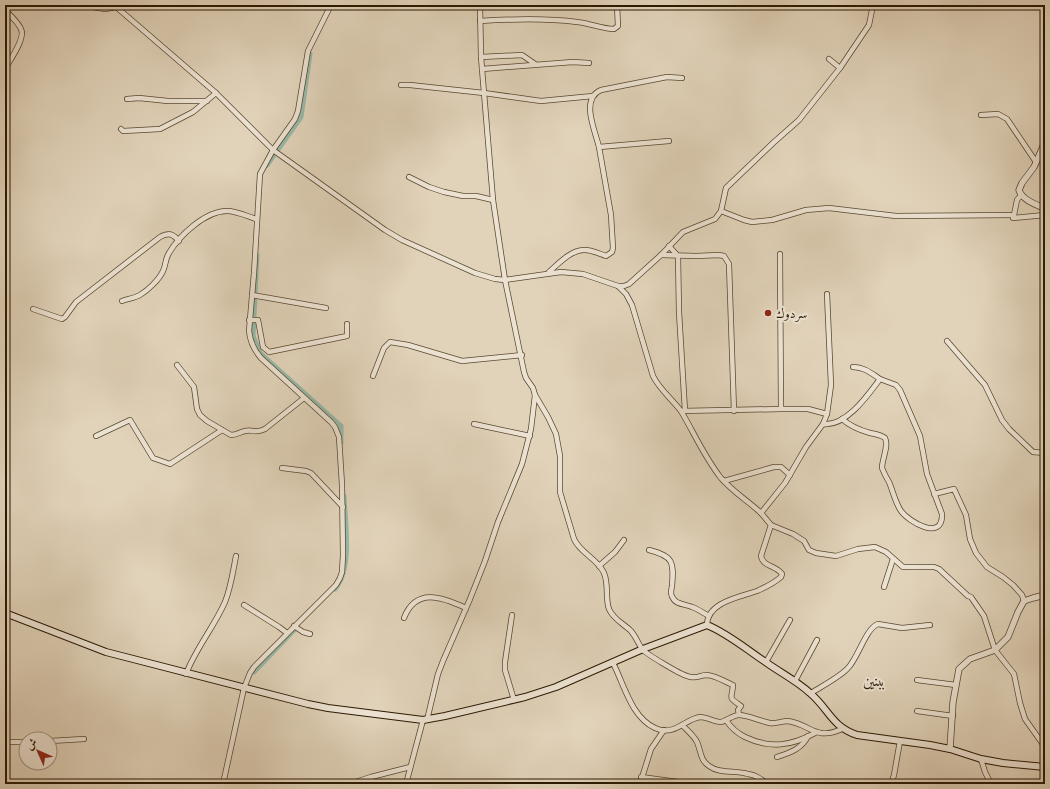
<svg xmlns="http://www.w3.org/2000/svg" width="1050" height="789" font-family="'IM FELL Double Pica',Amiri,serif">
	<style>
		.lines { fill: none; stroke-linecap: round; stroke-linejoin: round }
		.canal { stroke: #95b9a9; stroke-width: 5 }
		.minor-casing { stroke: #584830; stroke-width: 6 }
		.tertiary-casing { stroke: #584830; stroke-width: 7 }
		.secondary-casing { stroke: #2a1902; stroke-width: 8 }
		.minor { stroke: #ece2d2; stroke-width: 4.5 }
		.tertiary { stroke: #ece2d2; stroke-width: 5.5 }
		.secondary { stroke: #ece2d2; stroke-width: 6 }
		.poi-dot { fill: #8f2418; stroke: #ece2d2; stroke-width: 1.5 }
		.labels { text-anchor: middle; stroke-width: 4; stroke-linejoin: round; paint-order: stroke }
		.poi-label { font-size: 13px; fill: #2a1902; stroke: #ece2d2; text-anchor: start }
		.quarter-label { font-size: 15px; fill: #2a1902; stroke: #ece2d2 }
	</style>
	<rect width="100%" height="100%" fill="#e1d3ba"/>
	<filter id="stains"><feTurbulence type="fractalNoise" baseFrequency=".005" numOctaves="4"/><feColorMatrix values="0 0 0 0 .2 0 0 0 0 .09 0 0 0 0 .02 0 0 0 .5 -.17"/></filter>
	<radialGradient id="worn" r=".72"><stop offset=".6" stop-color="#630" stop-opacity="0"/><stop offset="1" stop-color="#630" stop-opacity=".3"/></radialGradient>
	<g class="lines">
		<g class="canal">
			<path d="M267,165L301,117L310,54"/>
			<path d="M257,255L253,336L260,353L341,426V442"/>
			<path d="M335,589C353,568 345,522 344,496"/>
			<path d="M254,672L294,630"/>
		</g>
		<g class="minor-casing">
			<g id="minor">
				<path d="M81,5L105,9L116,7"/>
				<path d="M114,5L216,93L273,150L385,230L402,240L475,273L495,279L505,280L561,272L583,274L618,286L626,294L632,305L653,376C660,390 672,399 681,411L781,409L780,254"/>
				<path d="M5,10C10,15 18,22 21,29C26,38 10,60 5,69"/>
				<path d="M480,21C512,19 546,18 577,22C589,23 602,29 614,29L618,26L617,5"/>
				<path d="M481,57L522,55L535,64"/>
				<path d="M840,68L869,25L873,5"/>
				<path d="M482,69L573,62L589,63"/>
				<path d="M401,85H410L484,93L541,101L593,96"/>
				<path d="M127,99L139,98L168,101H207"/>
				<path d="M981,115L998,114L1007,119L1036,162"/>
				<path d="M121,129L123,131L160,129L193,112L216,93"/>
				<path d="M599,147C595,130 580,99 601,90L667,77L682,78"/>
				<path d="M409,177L429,187L444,192L463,196H476L493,200"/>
				<path d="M721,211L744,220L752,222L772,220L806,210L829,208L896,216L1014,215L1017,200L1021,195"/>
				<path d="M1013,218L1045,215"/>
				<path d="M669,246L678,256L679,312L685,411"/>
				<path d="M661,255L696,256L719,255L724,256L729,264L734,411"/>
				<path d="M549,272C558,264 572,249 585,250C592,250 600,254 606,256L612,252L613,248L611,215L599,147L669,141"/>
				<path d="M618,286H624L629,284L661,255L683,232L715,219L721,211L726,188L773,143L799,120L840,68L829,59"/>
				<path d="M827,294L831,385L827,414L823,424C846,427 868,395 880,379C871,373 864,367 853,367"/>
				<path d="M252,295L326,308"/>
				<path d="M122,301C127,299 135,298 140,295C148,290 159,280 163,271C166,265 165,259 169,253C179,236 205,211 227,211C236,211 247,216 256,219"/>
				<path d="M33,309L62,319L65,317L76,302L160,237C169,232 173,234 179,241"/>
				<path d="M249,320H258L263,347L269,352L347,336V324"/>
				<path d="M947,341L985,385L1002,420L1009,429L1033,452L1045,453"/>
				<path d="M177,365L194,387L197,409L200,415L207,421L231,435C237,435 240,432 245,431C253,429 255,434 265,429L304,398"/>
				<path d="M373,376L384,348L390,342L408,345L462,361L522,355"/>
				<path d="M535,395L548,417L556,434L560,456V492L574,539C580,553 598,559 604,573C609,585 605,598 609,609C613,619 624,624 631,631C636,637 638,643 642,649C646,654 680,674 687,676C696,680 699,675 707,675C717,676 725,682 733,685C732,700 727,696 741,706L738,710L739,714"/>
				<path d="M781,409H808L827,414"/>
				<path d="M681,411C694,433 705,458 721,478C732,491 748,501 761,513"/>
				<path d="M842,419C850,426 859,430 870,433C876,434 881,435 885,438C889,446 882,459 882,468C884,473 886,477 889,482C893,491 895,502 901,511C909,522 943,542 942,514L927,474L920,436L900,390L896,385L880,379"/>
				<path d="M474,424L530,436"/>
				<path d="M96,436L130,420L153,458L170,464L222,430"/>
				<path d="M282,468L306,471L311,473L343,507"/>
				<path d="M724,481L774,467H781L790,475"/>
				<path d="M934,494L954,489L966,515L970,539L976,553L987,567L1003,577L1013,585L1022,595L1024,601"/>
				<path d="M771,525L793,534L804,541L809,550L816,553L836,556L858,549L875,547L886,552L903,567H934L939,569L968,596L971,597L984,616L995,650L1014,674L1020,703L1025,719L1045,747"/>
				<path d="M649,550C674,556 674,563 672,586C671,590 670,595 673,598C676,605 686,604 692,607C698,609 703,613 709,616"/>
				<path d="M599,566L615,552L624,540"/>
				<path d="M884,587L893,559"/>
				<path d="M244,605L279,627L287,633"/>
				<path d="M512,615L505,662V670L514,700"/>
				<path d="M404,618C416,587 442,597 466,608"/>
				<path d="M707,625C707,602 740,597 757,591C766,587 774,583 781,577L782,574C776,565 763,567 761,556L771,525L761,513L785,483L806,447L823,424"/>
				<path d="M294,626L303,632L310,634"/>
				<path d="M766,662L790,620"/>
				<path d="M613,663C624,684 631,717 655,728C674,737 685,719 700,717C707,717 714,722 721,722C727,721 734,714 740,715C750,716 760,721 770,723C776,724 782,721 788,721C812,725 815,741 842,729"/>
				<path d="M186,674C196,648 214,627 225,602C231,587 233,571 236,556"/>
				<path d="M917,680L956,685"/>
				<path d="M795,681L817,640"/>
				<path d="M811,693C822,686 840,677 848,668C858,658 866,628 878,624L902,628L930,625"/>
				<path d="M917,711L953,716"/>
				<path d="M427,720L438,674L443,661L470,599L485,561L498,522L522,464L531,429L535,395L533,388L526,378L524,372L505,280L493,200L481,57L480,5"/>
				<path d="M726,720C731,728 737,733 745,737C770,749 791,746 815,733"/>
				<path d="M683,726C688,731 694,736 697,742C701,751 700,760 709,766C720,774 735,770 748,774C756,775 761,779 767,784"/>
				<path d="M50,741L84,739"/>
				<path d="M5,742H26"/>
				<path d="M777,757C789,753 802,749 808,736"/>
				<path d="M981,759L985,772L991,784"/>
				<path d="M641,777L678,782"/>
				<path d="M223,784L244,688L250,673L254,667L336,585L340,578L342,572L343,555L342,485L339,437L335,427L331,422L261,358C254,350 250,341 249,331L254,273L260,174L273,150L295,119L298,111L308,51L331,5"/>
				<path d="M349,784L371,777L410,767"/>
				<path d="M406,784L423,720"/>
				<path d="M640,784L651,749L664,730"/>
				<path d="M891,784L894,775L900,741"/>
			</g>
		</g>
		<g class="tertiary-casing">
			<g id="tertiary">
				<path d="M1045,142L1034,167L1022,183L1019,190C1022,200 1036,204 1045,209"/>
				<path d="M950,749L953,702L959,669L970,659L995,650L1008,637L1018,612L1024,601L1033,598L1045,595"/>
			</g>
		</g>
		<g class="secondary-casing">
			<path id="secondary" d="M5,613L106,652L308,704L328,708L423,720L445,716L525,697L556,687L643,649L707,625C729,634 747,650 767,663C781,673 797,681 810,693C829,709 831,726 857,735L930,745L950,749L981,759L1003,763L1045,767"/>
		</g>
		<use href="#minor" class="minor"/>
		<use href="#tertiary" class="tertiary"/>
		<use href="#secondary" class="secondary"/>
	</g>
	<circle class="poi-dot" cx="768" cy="313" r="4"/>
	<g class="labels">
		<g class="poi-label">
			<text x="776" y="318">سردوك</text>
		</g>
		<g class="quarter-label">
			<text x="874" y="686">ببنين</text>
		</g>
	</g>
	<rect width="1050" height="789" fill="none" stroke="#e1d3ba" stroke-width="20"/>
	<rect x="6" y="6" width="1038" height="777" fill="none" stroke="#2a1902" stroke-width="2"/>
	<rect x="10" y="10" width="1030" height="769" fill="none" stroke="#2a1902"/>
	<g transform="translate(38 751) rotate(315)"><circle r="19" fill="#ece2d2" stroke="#9e927f"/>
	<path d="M0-3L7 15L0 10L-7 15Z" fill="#8f2418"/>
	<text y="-6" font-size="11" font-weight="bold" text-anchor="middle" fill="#2a1902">ش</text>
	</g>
	<rect width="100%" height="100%" filter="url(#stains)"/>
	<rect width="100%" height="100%" fill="url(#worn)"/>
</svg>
